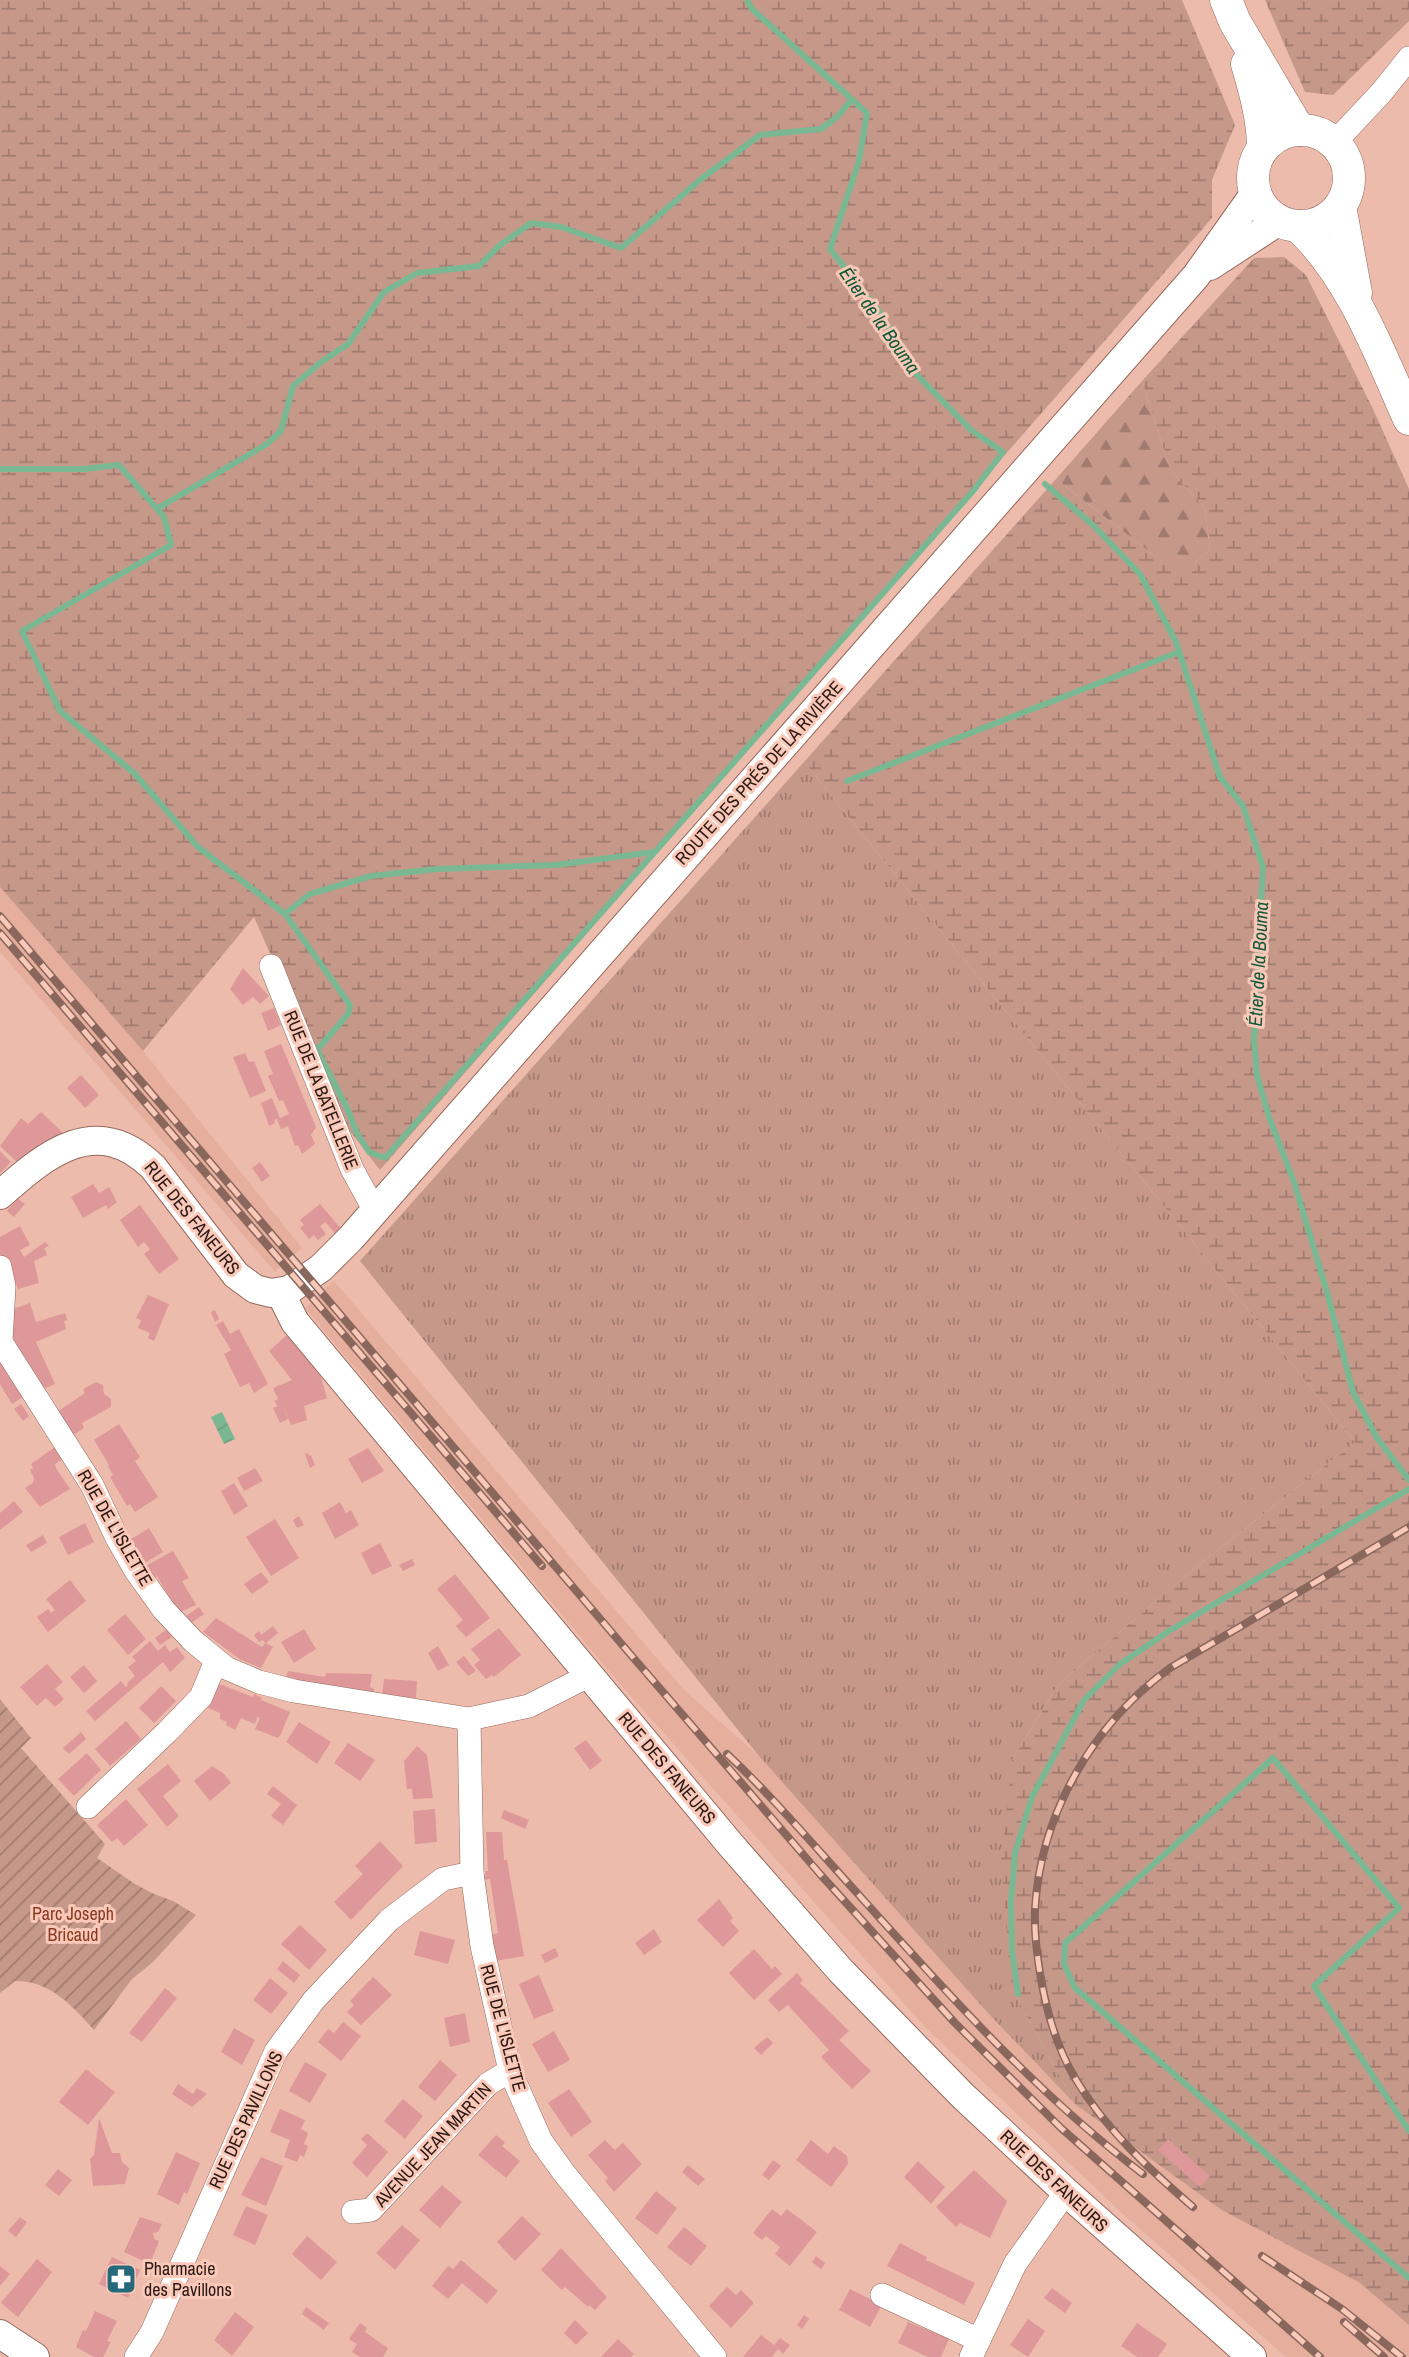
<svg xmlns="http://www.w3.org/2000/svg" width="1409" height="2357" font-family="'Archivo Narrow',sans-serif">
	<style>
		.built { fill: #e6ae9c }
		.grass { fill: url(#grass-tufts) }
		.forest { fill: url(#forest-firs) }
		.wetland { fill: url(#wetland-marsh) }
		.garden { fill: url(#garden-furrows) }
		.water { fill: url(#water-waves) }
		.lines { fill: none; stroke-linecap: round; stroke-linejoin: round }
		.stream { stroke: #7ab893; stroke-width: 6 }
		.building { fill: #de989a }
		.minor-casing { stroke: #95685b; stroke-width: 24 }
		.tertiary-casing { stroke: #95685b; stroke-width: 30 }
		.secondary-casing { stroke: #95685b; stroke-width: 33 }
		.minor { stroke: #fff; stroke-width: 23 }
		.tertiary { stroke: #fff; stroke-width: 28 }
		.secondary { stroke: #fff; stroke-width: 32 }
		.rail-casing { stroke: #89675d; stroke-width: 8 }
		.rail { stroke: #fac8b8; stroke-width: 5; stroke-dasharray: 16; stroke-linecap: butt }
		.labels { text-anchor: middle; stroke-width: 6; stroke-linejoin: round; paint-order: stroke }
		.street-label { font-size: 18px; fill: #2a1812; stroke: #fac8b8 }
		.park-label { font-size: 18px; fill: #883a22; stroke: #fac8b8 }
		.poi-label { font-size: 18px; fill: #2a1812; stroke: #fac8b8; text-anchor: start }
		.water-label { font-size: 19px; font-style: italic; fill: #0e5937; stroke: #fac8b8 }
	</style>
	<defs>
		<pattern id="grass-tufts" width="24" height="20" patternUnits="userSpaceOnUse" patternTransform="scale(1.75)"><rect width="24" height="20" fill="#c6988a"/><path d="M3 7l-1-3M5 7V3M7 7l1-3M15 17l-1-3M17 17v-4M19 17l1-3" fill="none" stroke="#a17b6f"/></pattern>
		<pattern id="forest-firs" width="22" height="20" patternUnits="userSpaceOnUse" patternTransform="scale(1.75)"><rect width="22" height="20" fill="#c6988a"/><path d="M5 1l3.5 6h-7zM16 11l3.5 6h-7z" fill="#a17b6f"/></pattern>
		<pattern id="wetland-marsh" width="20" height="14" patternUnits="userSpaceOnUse" patternTransform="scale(1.75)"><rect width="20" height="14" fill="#c6988a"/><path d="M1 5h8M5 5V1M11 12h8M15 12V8" fill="none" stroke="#a17b6f"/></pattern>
		<pattern id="garden-furrows" width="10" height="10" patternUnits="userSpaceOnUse" patternTransform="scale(1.75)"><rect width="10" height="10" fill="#c6988a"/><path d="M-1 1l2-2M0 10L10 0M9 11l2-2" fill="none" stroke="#a17b6f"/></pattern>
		<pattern id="water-waves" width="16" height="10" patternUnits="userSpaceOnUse" patternTransform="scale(1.75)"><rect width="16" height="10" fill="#7ab893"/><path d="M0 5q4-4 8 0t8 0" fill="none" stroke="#6a9d7e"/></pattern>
	</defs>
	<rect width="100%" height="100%" fill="#edbbac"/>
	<g class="built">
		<path d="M0,887L143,1051L302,1248L275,1272L0,952Z"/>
		<path d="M334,1281L684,1690L759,1756L987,2012L1075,2104L1220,2209L1360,2283L1409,2325V2357H1286L1124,2215L926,2028L614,1677L305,1308Z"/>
	</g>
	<path class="grass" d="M804,762L1355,1442L1185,1576L1057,1686L1012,1760L1011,1987L1075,2104L987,2012L759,1756L360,1261Z"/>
	<path class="forest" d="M1142,381L1171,471L1205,508L1210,549L1194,564H1165L1056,479Z"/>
	<g class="wetland">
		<path d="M0,0H1182L1235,125L1212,180V218L380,1170L346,1126L254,917L143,1051L0,887Z"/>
		<path d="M1265,0H1409V21L1333,95L1305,92Z"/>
		<path d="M1284,257L1306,275L1373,409L1409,489V2325L1360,2283L1220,2209L1075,2104L1011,1987L1001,1859L1012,1760L1057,1686L1185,1576L1355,1442L804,762L1056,479L1165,564H1194L1210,549L1205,508L1171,471L1142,381L1254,258Z"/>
	</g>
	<path class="garden" d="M0,1699L31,1738L21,1748L105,1844L97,1858L135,1884L154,1894L173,1901L196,1915L153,1962L132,1979L94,2030C73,2006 49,1980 15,1981L0,1993Z"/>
	<path class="water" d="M222,1412L235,1439L224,1444L211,1417Z"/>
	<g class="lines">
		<g class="stream">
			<path d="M0,469H84L119,465L164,517L171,545L22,631L60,711L134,773L198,847L285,914L350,1005L348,1014L317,1050L346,1106L357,1133L369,1152L385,1158L973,491L1003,452L971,430L916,374L878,310L830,249L859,161L867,113L752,9L747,0"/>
			<path d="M1045,484L1093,525L1140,574L1176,642L1220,777L1243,806L1263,867L1254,1041L1257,1075L1269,1117L1294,1182L1327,1292L1353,1392L1377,1438L1409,1480"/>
			<path d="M158,508L267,444L281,431L293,386L321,362L348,344L384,292L417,273L479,266L500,245L531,223L561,227L621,248L701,179L760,135L821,129L837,117L852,99"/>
			<path d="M847,781L1179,652"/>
			<path d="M285,914L310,894L371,876L437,869L556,865L654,852"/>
			<path d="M1018,1994L1012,1950L1011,1902L1015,1853L1032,1797L1084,1700L1120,1664L1169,1631L1409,1489"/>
			<path d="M1409,2131L1314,1986L1399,1908L1273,1758L1065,1943L1064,1964L1075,1988L1409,2278"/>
		</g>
	</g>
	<g class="building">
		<path d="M243,968L269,996L260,1004L253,997L243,1005L230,989Z"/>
		<path d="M274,1008L281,1025L268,1031L261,1013Z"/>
		<path d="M281,1044L316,1127L311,1135L315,1144L302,1154L298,1145L295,1146L288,1126L281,1129L277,1119L274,1120L275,1123L269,1126L261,1103L272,1098L280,1118L289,1114L283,1100L279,1101L268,1076L273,1074L264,1051Z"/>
		<path d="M245,1053L249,1062L254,1061L266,1091L250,1098L233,1057Z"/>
		<path d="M81,1075L99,1095L85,1108L67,1088Z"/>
		<path d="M41,1112L63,1133L40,1144L18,1163L0,1146L21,1118L28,1124Z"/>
		<path d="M0,1151L11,1162L0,1173Z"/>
		<path d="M260,1162L270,1176L262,1182L252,1168Z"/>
		<path d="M93,1184L99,1193L109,1187L117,1202L108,1209L106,1205L83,1218L71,1197Z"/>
		<path d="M18,1199L25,1204L14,1217L7,1211Z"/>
		<path d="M320,1204L342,1230L336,1234L325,1222L320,1226L326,1234L318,1240L314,1235L309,1239L300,1228L304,1225L300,1220Z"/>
		<path d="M140,1205L179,1259L159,1274L144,1254L150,1249L144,1242L138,1247L120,1220Z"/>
		<path d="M20,1226L30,1245L20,1250L24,1257L45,1242L49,1246L44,1248L47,1255L34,1261L39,1283L18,1289L15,1281L11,1282L0,1255V1237Z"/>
		<path d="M148,1295L169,1304L154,1341L148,1338L150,1333L138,1328L141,1320L136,1318Z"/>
		<path d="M30,1303L36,1322L65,1313L67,1320L64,1321L66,1329L36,1342L55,1384L39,1391L17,1348L5,1312Z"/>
		<path d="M215,1310L219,1319L215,1322L211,1312Z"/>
		<path d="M223,1321L230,1334L239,1329L268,1384L254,1393L249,1383L240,1387L224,1354L231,1350L216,1325Z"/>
		<path d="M288,1334L321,1377L327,1398L304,1406L307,1420L291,1425L281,1401L288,1419L280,1423L273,1408L278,1406L274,1401L278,1399L273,1388L292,1380L269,1351Z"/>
		<path d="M0,1355L26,1395L12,1404L0,1384Z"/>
		<path d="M96,1382L103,1385L104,1394L111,1399V1407L82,1423L84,1428L69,1438L54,1414L85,1393L83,1389Z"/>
		<path d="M21,1404L29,1416L23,1421L14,1409Z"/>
		<path d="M119,1424L140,1457L135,1461L158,1497L135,1512L130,1504L127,1506L110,1477L113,1475L108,1466L109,1465L94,1440Z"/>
		<path d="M55,1447L63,1459L55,1464L56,1468L70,1489L40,1507L25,1488L33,1483L34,1478L30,1470L33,1468L31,1464Z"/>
		<path d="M368,1448L384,1471L362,1483L348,1459Z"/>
		<path d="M308,1453L309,1456L311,1455L315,1465L310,1468L305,1454Z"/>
		<path d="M255,1468L263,1481L244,1491L237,1478Z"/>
		<path d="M234,1483L248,1506L234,1515L221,1491Z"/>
		<path d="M14,1501L23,1512L0,1530V1513Z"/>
		<path d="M340,1502L346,1513L351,1510L359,1525L335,1539L322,1513Z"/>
		<path d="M299,1516L304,1525L297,1528L293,1520Z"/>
		<path d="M275,1519L299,1558L271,1576L246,1537Z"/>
		<path d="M85,1523L94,1542L68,1555L59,1537Z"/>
		<path d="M149,1528L163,1552L143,1564L130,1540Z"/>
		<path d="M43,1535L47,1543L31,1552L26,1545Z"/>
		<path d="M380,1543L392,1566L372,1575L361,1553Z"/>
		<path d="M173,1551L189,1578L182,1581L196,1605L178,1613L157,1576L150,1580L142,1568Z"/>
		<path d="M412,1559L415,1565L403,1571L399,1565Z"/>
		<path d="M261,1572L269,1582L252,1594L244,1584Z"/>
		<path d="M455,1574L490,1618L466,1637L456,1626L463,1620L437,1589Z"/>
		<path d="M70,1580L86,1601L48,1632L37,1617L48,1609L51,1613L55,1610L46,1599Z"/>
		<path d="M199,1607L204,1614L191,1623L186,1616Z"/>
		<path d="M125,1614L146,1639L128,1655L107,1630Z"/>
		<path d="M216,1618L262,1647L265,1643L263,1640L259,1642L254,1635L259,1631L261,1635L273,1626L278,1633L266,1643L273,1647L261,1668L241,1660L203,1632Z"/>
		<path d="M499,1628L521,1655L494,1677L492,1675L486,1679L474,1665L480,1660L471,1649Z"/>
		<path d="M167,1629L172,1637L160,1645L155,1638Z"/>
		<path d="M304,1629L316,1649L294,1663L281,1642Z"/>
		<path d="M150,1641L158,1651L165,1645L170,1652L177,1647L185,1658L170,1672L163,1662L95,1721L86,1711L121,1681L126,1687L128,1685L127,1683L135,1676L128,1667L136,1661L132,1657Z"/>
		<path d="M438,1646L449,1665L438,1671L428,1653Z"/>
		<path d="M464,1656L476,1671L468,1676L456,1662Z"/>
		<path d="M47,1664L63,1682L55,1689L64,1699L55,1707L46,1698L37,1706L20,1687Z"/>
		<path d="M84,1665L97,1681L84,1693L70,1677Z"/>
		<path d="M288,1671L325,1677L326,1673L372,1674L370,1687L374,1689V1694L284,1683Z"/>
		<path d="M384,1679L417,1681L416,1698L382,1695Z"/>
		<path d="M217,1683L253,1697L254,1694L262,1698L261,1700L290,1712L281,1734L278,1738L255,1729L260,1718L257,1717L255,1724L241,1718L235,1730L226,1725L234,1701L227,1722L220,1719V1713L208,1708Z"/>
		<path d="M161,1686L176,1701L154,1723L139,1708Z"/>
		<path d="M126,1721L141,1739L110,1766L95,1749Z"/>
		<path d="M299,1722L331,1742L317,1764L286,1742Z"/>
		<path d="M81,1732L86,1739L69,1754L63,1748Z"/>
		<path d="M586,1740L602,1761L590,1770L574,1748Z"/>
		<path d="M348,1743L375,1760L360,1781L334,1763Z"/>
		<path d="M417,1746L427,1755L433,1798L413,1799L412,1789H407L404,1761Z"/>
		<path d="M87,1753L101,1770L74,1796L58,1779Z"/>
		<path d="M168,1764L181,1781L163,1796L179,1816L167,1827L137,1789Z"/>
		<path d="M212,1766L223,1773L231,1783L210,1801L194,1781Z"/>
		<path d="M273,1786L297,1805L283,1825L271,1816L281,1804L267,1794Z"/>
		<path d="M126,1799L148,1825L124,1846L117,1838L112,1842L97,1825Z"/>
		<path d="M435,1809L437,1842L415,1844L413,1811Z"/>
		<path d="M504,1810L529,1820L525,1829L501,1818Z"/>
		<path d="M486,1832H502L504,1860H507L524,1956L495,1961L491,1935L498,1933L497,1926L490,1879L483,1880V1876H486L485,1871H488Z"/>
		<path d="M380,1841L403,1866L351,1920L334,1902L363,1874L355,1866Z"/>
		<path d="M719,1899L733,1918L730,1921L739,1931L723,1947L697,1920Z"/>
		<path d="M300,1925L327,1950L309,1970L281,1944Z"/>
		<path d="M654,1929L662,1942L644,1955L635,1943Z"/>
		<path d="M420,1931L455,1940L448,1964L414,1955Z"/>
		<path d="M555,1948L559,1956L545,1963L541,1955Z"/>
		<path d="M754,1949L772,1969L775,1966L782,1974L754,2000L729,1973Z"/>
		<path d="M283,1961L300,1975L294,1983L277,1969Z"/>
		<path d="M797,1973L803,1980L800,1983L849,2031L839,2040L871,2071L852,2089L821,2057L829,2050L788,2005L779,2012L768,2000Z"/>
		<path d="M539,1975L554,2011L534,2019L519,1984Z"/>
		<path d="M373,1977L392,1995L361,2025L347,2012L354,2005L350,2001Z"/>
		<path d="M270,1978L288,1993L271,2014L253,2000Z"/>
		<path d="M165,1988L177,1998L142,2042L129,2033Z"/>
		<path d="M465,2013L470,2042L450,2047L444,2018Z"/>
		<path d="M343,2022L361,2036L341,2061L318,2042L328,2029L334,2033Z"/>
		<path d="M234,2028L255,2040L242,2065L221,2052Z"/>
		<path d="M554,2031L570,2060L548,2072L532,2044Z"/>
		<path d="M767,2037L773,2043L761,2055L754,2048Z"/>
		<path d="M440,2060L457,2075L435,2101L418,2087Z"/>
		<path d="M305,2062L327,2074L310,2103L289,2091Z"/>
		<path d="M86,2069L115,2092L88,2125L59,2102Z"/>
		<path d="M178,2084L193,2094L197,2088L207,2094L192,2107L172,2094Z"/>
		<path d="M569,2089L592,2122L571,2137L548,2103Z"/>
		<path d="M403,2099L423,2116L405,2139L384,2121Z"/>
		<path d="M280,2109L305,2120L301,2129L308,2133L304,2144L308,2146L304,2157L300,2155L297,2162L284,2157L290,2140L270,2132Z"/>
		<path d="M99,2118L112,2153H120L122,2162L129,2168L125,2184L93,2186L90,2159L94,2155Z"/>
		<path d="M367,2133L388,2152L367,2177L352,2163L367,2145L361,2139Z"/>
		<path d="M496,2135L505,2142L502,2146L520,2161L506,2178L478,2155Z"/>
		<path d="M1168,2139L1210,2176L1200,2187L1158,2150Z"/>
		<path d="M605,2140L615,2150L623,2143L642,2164L614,2192L605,2181L608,2178L588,2155Z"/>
		<path d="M811,2140L828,2154L834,2146L847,2156L848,2164L831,2187L796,2160Z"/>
		<path d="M176,2152L200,2163L187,2194L184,2192L179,2205L157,2194Z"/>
		<path d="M261,2157L283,2166L266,2206L241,2195Z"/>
		<path d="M773,2160L781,2166L769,2180L762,2175Z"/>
		<path d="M918,2161L945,2187L931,2204L904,2177Z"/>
		<path d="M688,2165L705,2179L698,2186L682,2172Z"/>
		<path d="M58,2169L72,2180L59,2196L45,2185Z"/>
		<path d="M974,2170L1007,2201L990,2238L960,2223L956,2227L936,2207Z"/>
		<path d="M442,2185L462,2202L440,2228L419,2210Z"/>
		<path d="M656,2191L677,2208L657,2235L635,2218Z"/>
		<path d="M246,2206L268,2215L255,2245L233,2235Z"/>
		<path d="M772,2209L781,2216L787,2209L817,2232L790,2266L775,2254L780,2247L766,2236L762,2240L753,2233Z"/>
		<path d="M522,2216L541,2234L515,2261L497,2242Z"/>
		<path d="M20,2217L27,2222L16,2237L8,2231Z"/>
		<path d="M140,2217L162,2224L158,2232L153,2233L154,2239L159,2241L150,2264L124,2252Z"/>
		<path d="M402,2225L420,2240L395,2270L376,2253Z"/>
		<path d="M684,2227L707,2246L691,2266L667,2247Z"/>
		<path d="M307,2236L337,2262L321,2280L292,2254Z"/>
		<path d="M900,2243L927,2257L926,2260L975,2283L964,2305L887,2266Z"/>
		<path d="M561,2248L607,2297L595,2310L589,2305L588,2307L565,2287L562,2290L541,2270Z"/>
		<path d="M816,2256L825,2263L821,2269L812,2262Z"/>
		<path d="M112,2257L140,2270L128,2298L99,2284Z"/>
		<path d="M37,2259L52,2272L18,2317L1,2303Z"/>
		<path d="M461,2260L498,2291L487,2304L462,2283L448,2299L432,2286L448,2266L453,2269Z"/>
		<path d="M0,2266L10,2274L0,2286Z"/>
		<path d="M727,2287L736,2295L741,2290L754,2303L731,2328L709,2306Z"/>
		<path d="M1052,2288L1072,2303L1065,2313L1044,2298Z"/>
		<path d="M850,2289L882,2305L870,2327L839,2310Z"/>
		<path d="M306,2307L329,2323L324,2330L302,2314Z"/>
		<path d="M95,2311L117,2321L107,2341L111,2342L103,2357H94L76,2347L83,2330L86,2331Z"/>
		<path d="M235,2312L254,2327L232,2356L214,2340Z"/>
		<path d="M804,2315L809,2319L802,2329L797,2325Z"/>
		<path d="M1028,2319L1045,2331L1028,2357L1010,2345Z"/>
		<path d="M575,2320L588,2333L576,2345L564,2333Z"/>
		<path d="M908,2322L949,2339L941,2357H928L898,2343Z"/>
		<path d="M360,2323L367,2328L365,2332L388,2348L383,2357H360L352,2352L357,2344L349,2339Z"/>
		<path d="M1137,2323L1167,2344L1158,2357H1137L1121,2346Z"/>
		<path d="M761,2335L774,2345L780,2338L790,2345L783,2354L778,2349L772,2357H743Z"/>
		<path d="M618,2339L634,2354L631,2357H601Z"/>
	</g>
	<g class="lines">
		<g class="minor-casing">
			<g id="minor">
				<path d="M1334,143L1381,93L1409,58"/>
				<path d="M271,966L352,1169L375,1211"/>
				<path d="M0,1267L4,1286L1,1342L92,1485L117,1538L136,1571L164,1610L193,1641L226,1668L259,1682L294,1691L469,1719L472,1873L482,1946L510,2071L541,2141L564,2173L715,2357"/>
				<path d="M469,1719L529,1706L590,1675"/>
				<path d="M88,1807L167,1732L201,1697L216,1661"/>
				<path d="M353,2212L371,2210L488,2084L510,2071"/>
				<path d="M882,2295L979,2340"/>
				<path d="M136,2357L152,2332L276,2051L314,2000L389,1920L443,1879L472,1873"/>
				<path d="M971,2357L1015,2264L1066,2192"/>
			</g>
		</g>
		<g class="tertiary-casing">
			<g id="tertiary">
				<path d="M1210,266L1279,221"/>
				<path d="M0,1195C46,1154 96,1112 153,1167L236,1275L255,1289L271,1293L289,1290L321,1268L351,1238L1196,276L1255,193"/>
				<path d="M280,1292L295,1322L730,1844L841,1971L963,2096L1066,2192L1252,2357"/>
				<path d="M0,2334L35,2357"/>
			</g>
		</g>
		<g class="secondary-casing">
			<g id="secondary">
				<path d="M1226,0L1235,22L1299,130"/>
				<path d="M1247,64C1255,91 1263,120 1263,148"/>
				<circle cx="1301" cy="178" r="48"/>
				<path d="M1340,206L1356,293"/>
				<path d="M1298,226C1352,277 1379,352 1409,419"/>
			</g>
		</g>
		<use href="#minor" class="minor"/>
		<use href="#tertiary" class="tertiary"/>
		<use href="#secondary" class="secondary"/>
		<g class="rail-casing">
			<g id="rail">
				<path d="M0,916L631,1655L820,1874L955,2023L1061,2128L1320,2357"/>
				<path d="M0,933L542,1566"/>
				<path d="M727,1754C774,1798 815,1847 858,1894C947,1993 1037,2094 1143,2174"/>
				<path d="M1193,2207C1148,2168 1106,2130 1075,2078C1057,2048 1047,2013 1041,1979C1037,1956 1034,1933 1035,1910C1040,1814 1093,1724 1170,1668L1409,1527"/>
				<path d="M1262,2256L1342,2309L1402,2357"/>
				<path d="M1344,2322L1384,2357"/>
			</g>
		</g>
		<use href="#rail" class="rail"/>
	</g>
	<defs>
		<g id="pharmacy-square" transform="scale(1.575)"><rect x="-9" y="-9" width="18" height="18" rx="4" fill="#25697a" stroke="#fac8b8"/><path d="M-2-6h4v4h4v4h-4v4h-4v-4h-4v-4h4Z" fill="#fff"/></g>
	</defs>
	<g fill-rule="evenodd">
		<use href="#pharmacy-square" x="121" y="2279"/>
	</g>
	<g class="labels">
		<g class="street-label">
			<text transform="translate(759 773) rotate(-48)" y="6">ROUTE DES PRÉS DE LA RIVIÈRE</text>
			<text transform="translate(321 1090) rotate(68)" y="6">RUE DE LA BATELLERIE</text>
			<text transform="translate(192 1218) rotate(51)" y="6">RUE DES FANEURS</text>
			<text transform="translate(115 1528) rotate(60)" y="6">RUE DE L'ISLETTE</text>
			<text transform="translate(667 1768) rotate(50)" y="6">RUE DES FANEURS</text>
			<text transform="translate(503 2028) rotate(75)" y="6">RUE DE L'ISLETTE</text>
			<text transform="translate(246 2120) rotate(-65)" y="6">RUE DES PAVILLONS</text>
			<text transform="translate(433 2145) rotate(-47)" y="6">AVENUE JEAN MARTIN</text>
			<text transform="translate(1054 2181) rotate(43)" y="6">RUE DES FANEURS</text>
		</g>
		<g class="park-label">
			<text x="73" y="1920">Parc Joseph<tspan x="73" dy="21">Bricaud</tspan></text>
		</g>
		<g class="poi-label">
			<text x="144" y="2275">Pharmacie<tspan x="144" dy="21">des Pavillons</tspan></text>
		</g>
		<g class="water-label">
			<text transform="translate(880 320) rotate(55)" y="7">Étier de la Bouma</text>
			<text transform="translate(1258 964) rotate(-87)" y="7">Étier de la Bouma</text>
		</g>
	</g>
</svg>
